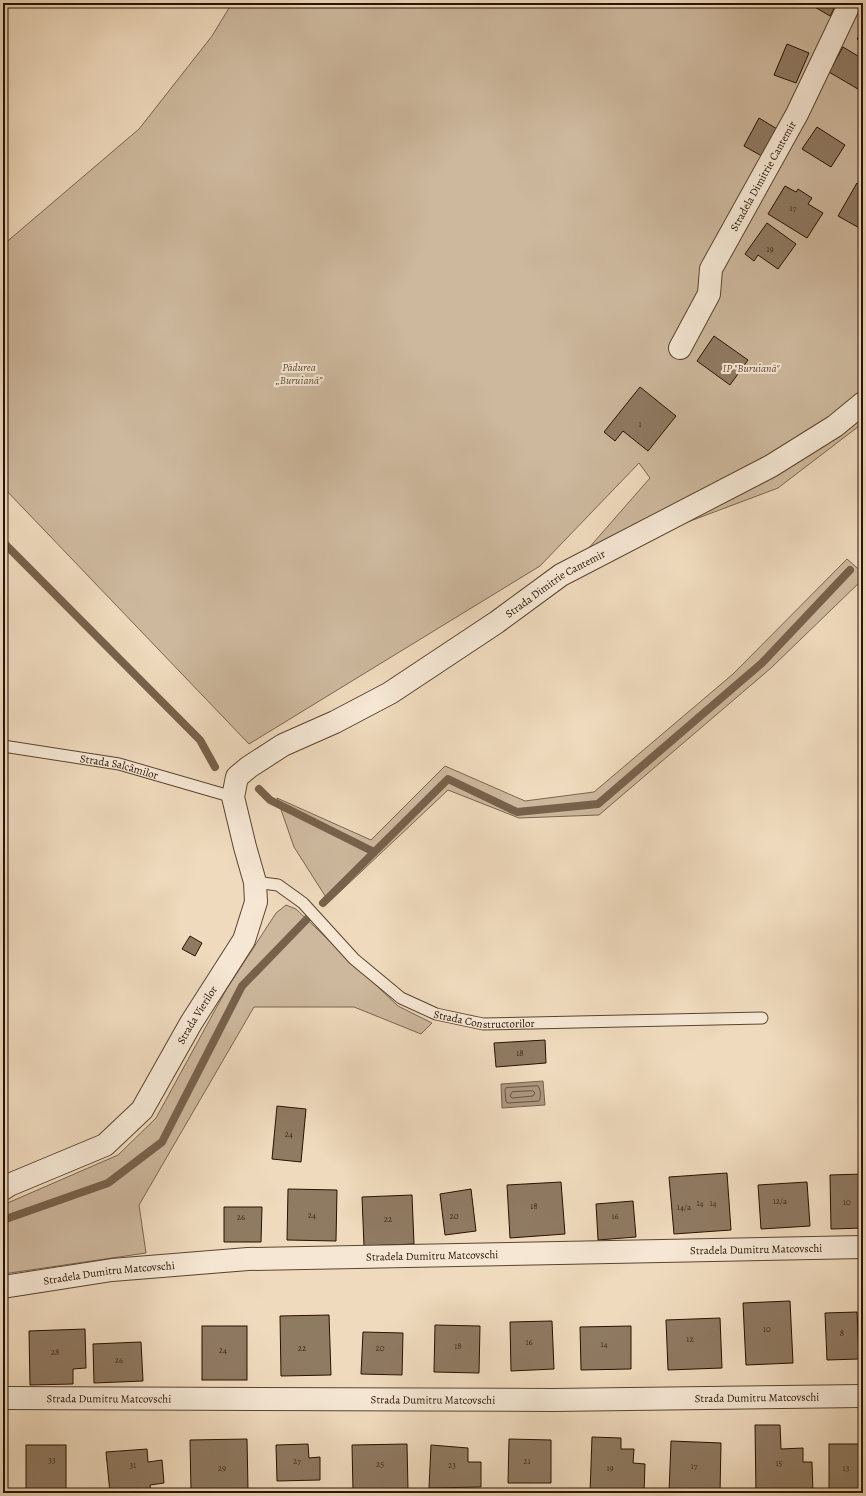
<svg xmlns="http://www.w3.org/2000/svg" width="866" height="1496" font-family="Alegreya,serif">
	<style>
		.green { fill: #cdb89d; stroke: #7a654e }
		.water { fill: #ab967d; stroke: #77614b }
		.lines { fill: none; stroke-linecap: round; stroke-linejoin: round }
		.shore { stroke: #6a543e; stroke-width: 1 }
		.stream { stroke: #77614b; stroke-width: 8 }
		.building { fill: #8f7a62; stroke: #281200 }
		.service-casing { stroke: #5a442f; stroke-width: 13 }
		.minor-casing { stroke: #5a442f; stroke-width: 24 }
		.service { stroke: #f5e7d4; stroke-width: 11 }
		.minor { stroke: #f5e7d4; stroke-width: 22 }
		.labels { text-anchor: middle; stroke-width: 4; stroke-linejoin: round; paint-order: stroke }
		.number-label { font-size: 9px; fill: #422c18 }
		.street-label { font-size: 11px; fill: #281200; stroke: #f5e7d4 }
		.park-label { font-size: 11px; font-style: italic; fill: #624c37; stroke: #f5e7d4 }
	</style>
	<rect width="100%" height="100%" fill="#efdabd"/>
	<filter id="stains"><feTurbulence type="fractalNoise" baseFrequency=".005" numOctaves="4"/><feColorMatrix values="0 0 0 0 .2 0 0 0 0 .09 0 0 0 0 .02 0 0 0 .5 -.17"/></filter>
	<radialGradient id="worn" r=".72"><stop offset=".6" stop-color="#630" stop-opacity="0"/><stop offset="1" stop-color="#630" stop-opacity=".3"/></radialGradient>
	<g class="green">
		<path d="M232,3H863V423L778,488L685,523L581,557L650,478L639,463L540,566L249,744L3,487V245L139,129L212,36Z"/>
		<path d="M847,559L863,573V579L771,668L599,815L519,818L448,790L329,902L294,847L277,798L371,840L445,766L525,801L594,792L733,674Z"/>
		<path d="M286,905L296,909L398,1006L432,1023L421,1034L354,1007H254L139,1205L146,1253L3,1274V1205L118,1155L156,1118L226,990L276,913Z"/>
	</g>
	<path class="water" d="M543,1081L545,1105L502,1108L501,1084Z"/>
	<g class="lines">
		<g class="shore">
			<path d="M538,1086C541,1089 541,1098 539,1101L508,1103L506,1102L505,1090L506,1088Z"/>
			<path d="M533,1091L535,1093L533,1096L512,1098L510,1096L512,1092Z"/>
		</g>
		<g class="stream">
			<path d="M3,542L200,740L215,767"/>
			<path d="M259,789L270,800L374,852"/>
			<path d="M323,903L448,779L517,812L598,804L762,663L850,570"/>
			<path d="M3,1220L108,1183L162,1142L242,986L307,919"/>
		</g>
	</g>
	<g class="building">
		<path d="M808,3H837L830,16Z"/>
		<path d="M863,30V43L857,39Z"/>
		<path d="M787,44L809,53L796,83L774,75Z"/>
		<path d="M843,47L863,59V92L829,72Z"/>
		<path d="M759,118L782,132L767,159L744,146Z"/>
		<path d="M817,127L845,145L831,167L802,149Z"/>
		<path d="M857,183L863,187V230L838,216Z"/>
		<path d="M785,186L796,192L798,189L812,198L808,204L823,213L807,238L768,214Z"/>
		<path d="M767,223L796,244L778,269L758,255L754,261L745,254Z"/>
		<path d="M714,336L748,360L730,385L697,361Z"/>
		<path d="M640,387L676,416L648,451L623,431L615,441L604,432Z"/>
		<path d="M190,936L202,943L195,956L182,949Z"/>
		<path d="M545,1040L546,1063L496,1067L494,1043Z"/>
		<path d="M277,1106L306,1109L301,1162L272,1159Z"/>
		<path d="M727,1173L731,1230L674,1234L669,1177Z"/>
		<path d="M863,1174V1228L831,1229L830,1175Z"/>
		<path d="M561,1182L565,1234L510,1238L507,1185Z"/>
		<path d="M807,1182L810,1226L761,1229L758,1185Z"/>
		<path d="M288,1189L337,1190L336,1241L287,1240Z"/>
		<path d="M471,1189L476,1231L445,1235L440,1194Z"/>
		<path d="M412,1195L414,1244L364,1246L362,1197Z"/>
		<path d="M633,1201L636,1237L598,1240L596,1204Z"/>
		<path d="M224,1207H262L261,1242H224Z"/>
		<path d="M790,1301L793,1363L746,1365L743,1303Z"/>
		<path d="M857,1312L859,1359L827,1360L825,1313Z"/>
		<path d="M329,1315L331,1375L281,1376L280,1316Z"/>
		<path d="M720,1318L722,1368L668,1370L666,1320Z"/>
		<path d="M552,1321L554,1369L511,1371L510,1322Z"/>
		<path d="M435,1325L480,1326L479,1373L434,1372Z"/>
		<rect x="202" y="1326" width="45" height="54"/>
		<path d="M631,1326V1369L581,1370L580,1327Z"/>
		<path d="M85,1329L86,1368L73,1369V1384L30,1385L29,1331Z"/>
		<path d="M363,1332L403,1333L402,1375L361,1374Z"/>
		<path d="M141,1342L143,1381L94,1383L93,1344Z"/>
		<path d="M755,1425H780L781,1449L803,1448V1462H812L813,1493H756Z"/>
		<path d="M592,1437L621,1438V1449H634L633,1463L645,1464L644,1493H590Z"/>
		<path d="M247,1439L248,1490L191,1491L190,1440Z"/>
		<path d="M509,1439L551,1440V1483H508Z"/>
		<path d="M671,1441L721,1443L720,1493H669Z"/>
		<path d="M308,1444L309,1458L320,1457V1480L277,1481L276,1445Z"/>
		<path d="M407,1444L408,1490L353,1491L352,1445Z"/>
		<rect x="829" y="1444" width="34" height="49"/>
		<rect x="26" y="1445" width="40" height="48"/>
		<path d="M431,1445L468,1448V1462H481V1487L429,1488Z"/>
		<path d="M147,1449L148,1462L162,1460L164,1483L150,1485L151,1493H110L106,1452Z"/>
	</g>
	<g class="lines">
		<g class="service-casing">
			<g id="service">
				<path id="s1" d="M3,746L119,764L233,797"/>
				<path id="s2" d="M255,882L278,885L303,903L354,959L401,998L436,1014L483,1024L762,1018"/>
			</g>
		</g>
		<g class="minor-casing">
			<g id="minor">
				<path id="s3" d="M680,348L709,294L711,269L797,114L850,3"/>
				<path id="s4" d="M3,1189L9,1185L105,1145L142,1110L191,1023L244,940L256,902L255,882L245,847L233,797L237,777L249,767L283,745L335,722L390,693L497,622L561,575L771,466L835,426L863,403"/>
				<path id="s5" d="M3,1287L112,1270L248,1259L863,1247"/>
				<path id="s6" d="M3,1398L553,1400L863,1396"/>
			</g>
		</g>
		<use href="#service" class="service"/>
		<use href="#minor" class="minor"/>
	</g>
	<g class="labels">
		<g class="number-label">
			<text x="793" y="211">17</text>
			<text x="770" y="252">19</text>
			<text x="640" y="427">1</text>
			<text x="520" y="1056">18</text>
			<text x="289" y="1137">24</text>
			<text x="780" y="1204">12/a</text>
			<text x="847" y="1205">10</text>
			<text x="700" y="1206">14</text>
			<text x="713" y="1206">14</text>
			<text x="534" y="1209">18</text>
			<text x="684" y="1210">14/a</text>
			<text x="312" y="1218">24</text>
			<text x="454" y="1219">20</text>
			<text x="615" y="1219">16</text>
			<text x="241" y="1220">26</text>
			<text x="388" y="1222">22</text>
			<text x="767" y="1332">10</text>
			<text x="842" y="1336">8</text>
			<text x="690" y="1342">12</text>
			<text x="529" y="1345">16</text>
			<text x="604" y="1347">14</text>
			<text x="458" y="1349">18</text>
			<text x="302" y="1351">22</text>
			<text x="380" y="1351">20</text>
			<text x="223" y="1353">24</text>
			<text x="55" y="1355">28</text>
			<text x="119" y="1363">26</text>
			<text x="52" y="1463">33</text>
			<text x="297" y="1464">27</text>
			<text x="527" y="1464">21</text>
			<text x="779" y="1466">15</text>
			<text x="380" y="1467">25</text>
			<text x="133" y="1468">31</text>
			<text x="452" y="1468">23</text>
			<text x="694" y="1469">17</text>
			<text x="222" y="1471">29</text>
			<text x="610" y="1471">19</text>
			<text x="846" y="1471">13</text>
		</g>
		<g class="street-label">
			<text dy="4" stroke="none"><textPath href="#s3" startOffset="193">Stradela Dimitrie Cantemir</textPath></text>
			<text dy="4" stroke="none"><textPath href="#s4" startOffset="902">Strada Dimitrie Cantemir</textPath></text>
			<text dy="4" stroke="none"><textPath href="#s1" startOffset="118">Strada Salcâmilor</textPath></text>
			<text dy="4" stroke="none"><textPath href="#s4" startOffset="272">Strada Vierilor</textPath></text>
			<text dy="4" stroke="none"><textPath href="#s2" startOffset="278">Strada Constructorilor</textPath></text>
			<text dy="4" stroke="none"><textPath href="#s5" startOffset="755">Stradela Dumitru Matcovschi</textPath></text>
			<text dy="4" stroke="none"><textPath href="#s5" startOffset="431">Stradela Dumitru Matcovschi</textPath></text>
			<text dy="4" stroke="none"><textPath href="#s5" startOffset="107">Stradela Dumitru Matcovschi</textPath></text>
			<text dy="4" stroke="none"><textPath href="#s6" startOffset="754">Strada Dumitru Matcovschi</textPath></text>
			<text dy="4" stroke="none"><textPath href="#s6" startOffset="106">Strada Dumitru Matcovschi</textPath></text>
			<text dy="4" stroke="none"><textPath href="#s6" startOffset="430">Strada Dumitru Matcovschi</textPath></text>
		</g>
		<g class="park-label">
			<text x="299" y="371">Pădurea<tspan x="299" dy="13">„Buruiană”</tspan></text>
			<text x="751" y="372">IP "Buruiană"</text>
		</g>
	</g>
	<rect width="866" height="1496" fill="none" stroke="#efdabd" stroke-width="16"/>
	<rect x="4" y="4" width="858" height="1488" fill="none" stroke="#281200" stroke-width="2"/>
	<rect x="8" y="8" width="850" height="1480" fill="none" stroke="#281200"/>
	<rect width="100%" height="100%" filter="url(#stains)"/>
	<rect width="100%" height="100%" fill="url(#worn)"/>
</svg>
